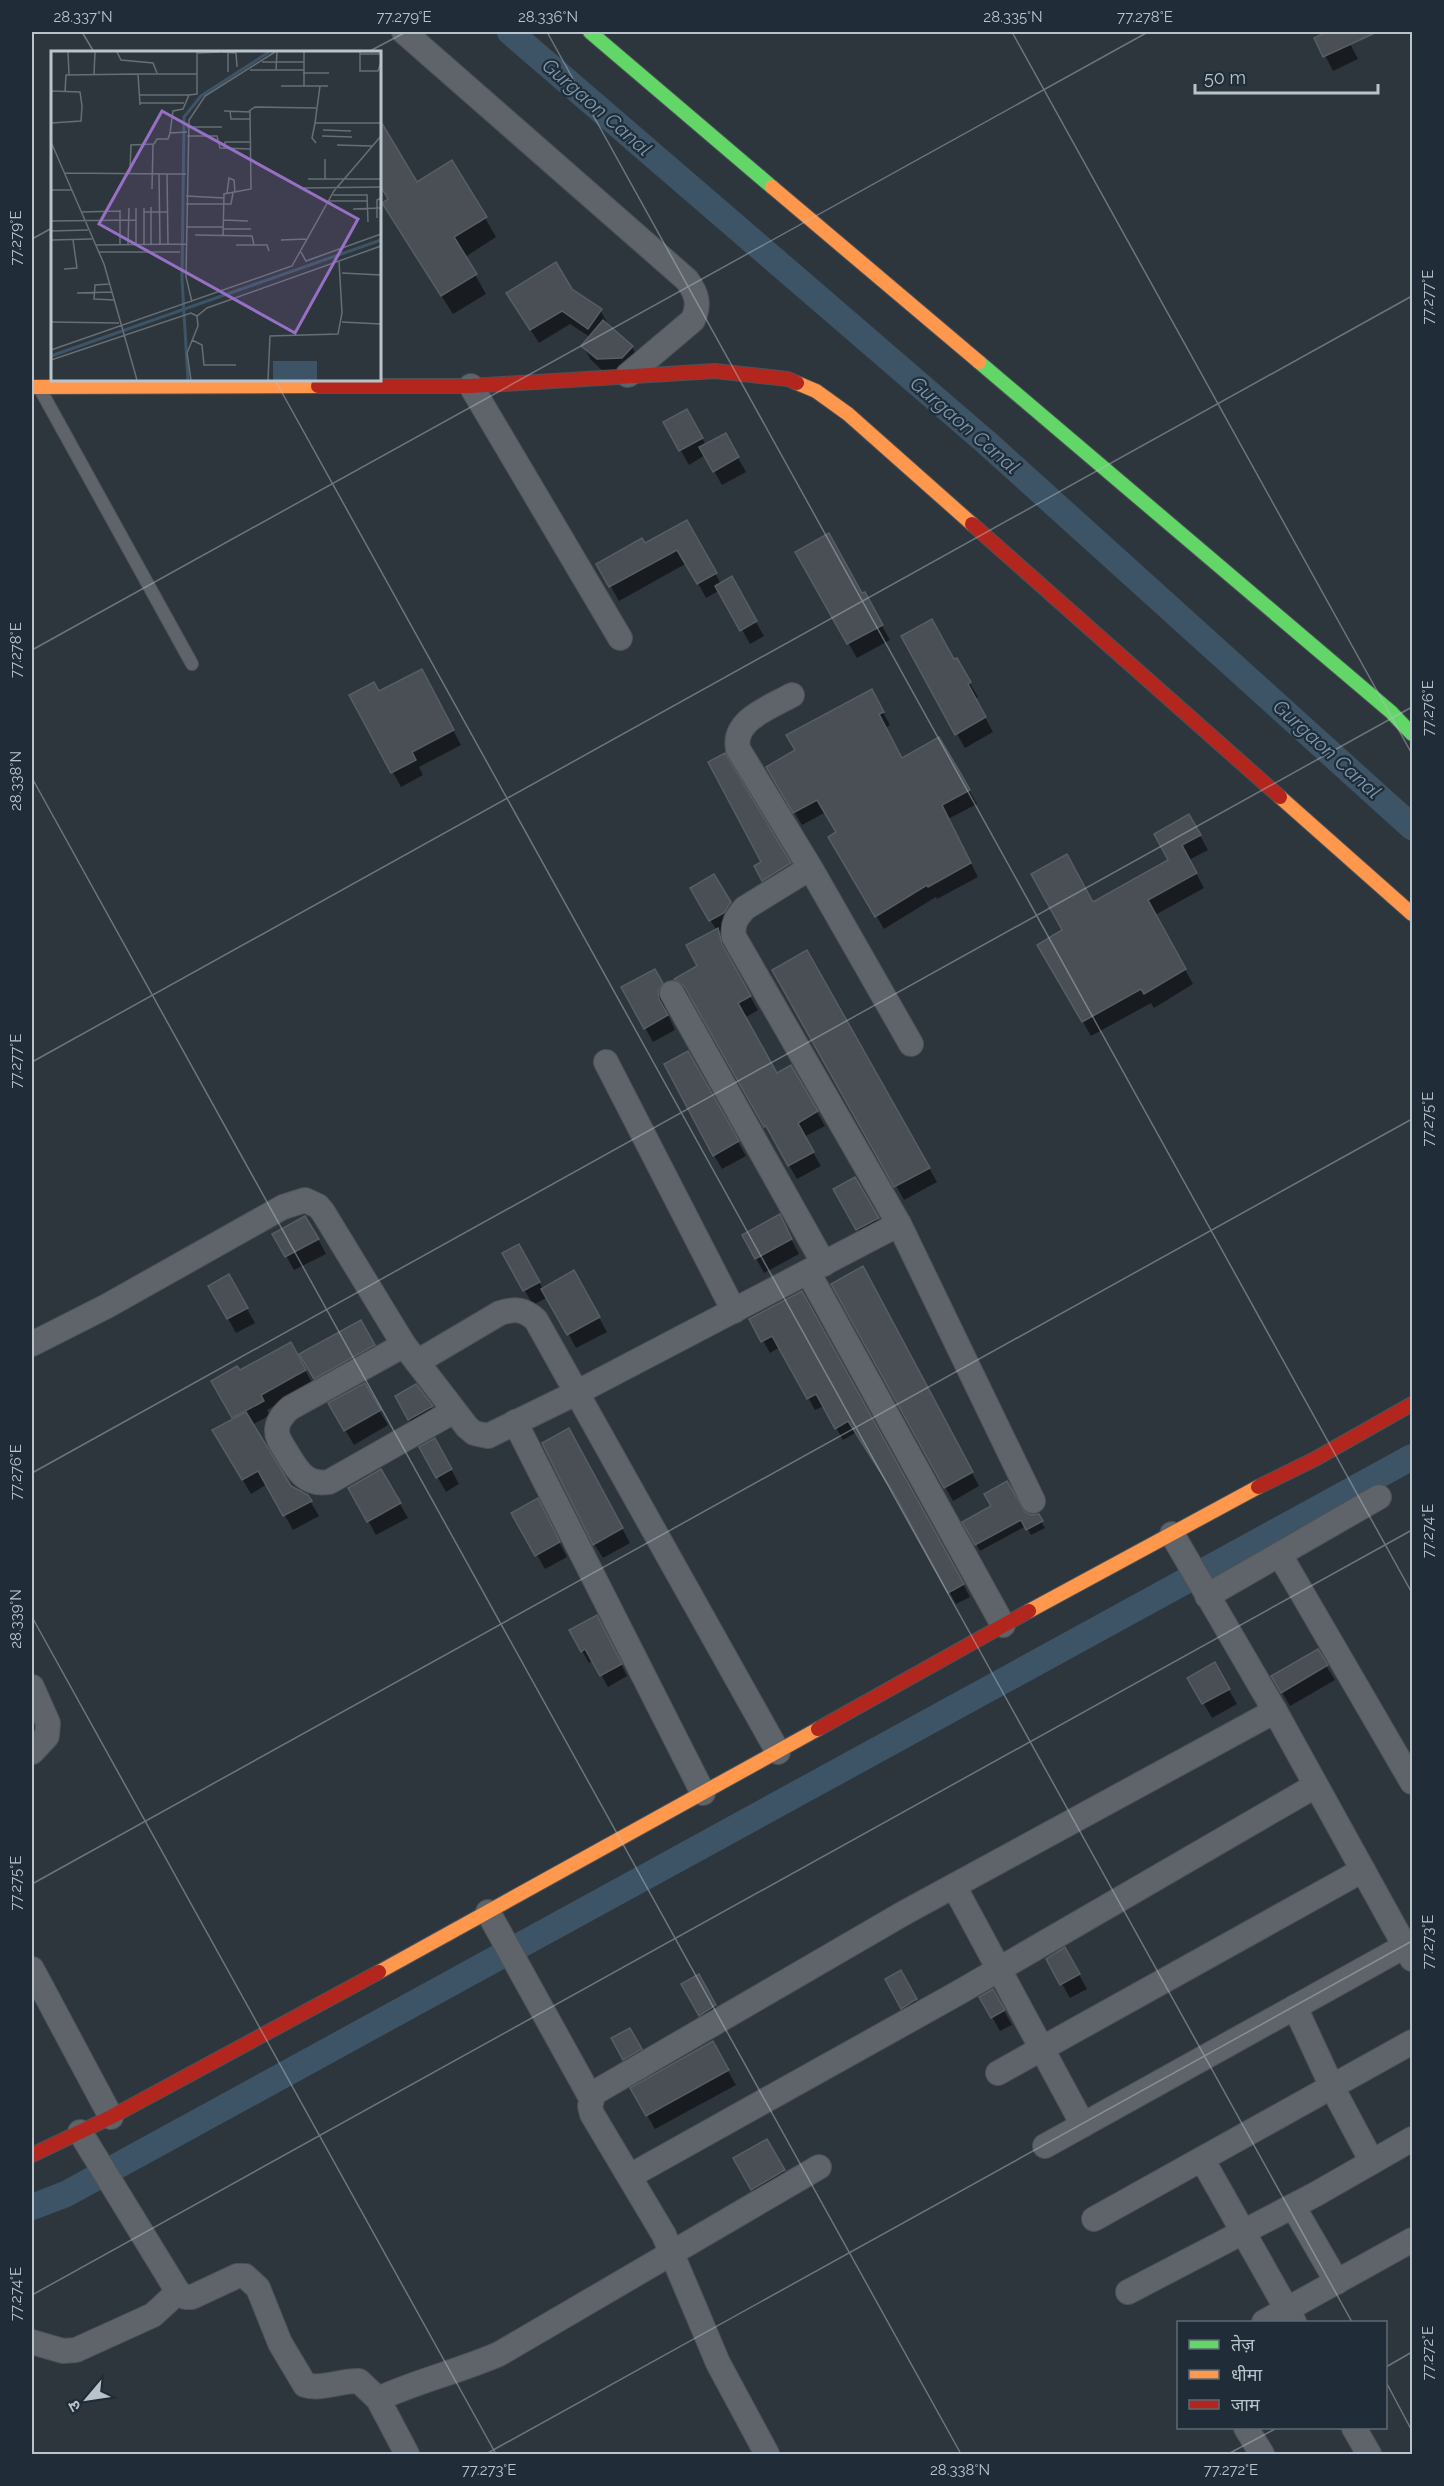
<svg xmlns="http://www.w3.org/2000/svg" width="1444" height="2486" font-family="Raleway,'Noto Sans Devanagari',sans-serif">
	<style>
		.shadow { fill: #0007 }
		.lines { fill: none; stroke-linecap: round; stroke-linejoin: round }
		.canal { stroke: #3d5467; stroke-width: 26 }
		.building { fill: #494f55; stroke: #565e64; stroke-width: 1.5 }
		.lane-casing { stroke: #4c5257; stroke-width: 14 }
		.street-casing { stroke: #4c5257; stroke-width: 26 }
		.fast-casing { stroke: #4c5257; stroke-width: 16 }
		.slow-casing { stroke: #4c5257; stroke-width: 16 }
		.jam-casing { stroke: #4c5257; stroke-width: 16 }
		.lane { stroke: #5e646a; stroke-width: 12 }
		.street { stroke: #5e646a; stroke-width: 24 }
		.fast { stroke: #63d668; stroke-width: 14 }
		.slow { stroke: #ff974d; stroke-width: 14 }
		.jam { stroke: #b3261e; stroke-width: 14 }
		.ticks { fill: none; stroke: #b9c3cc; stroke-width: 1.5; stroke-opacity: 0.45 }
		.labels { text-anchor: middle; stroke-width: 4.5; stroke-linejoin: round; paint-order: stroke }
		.water-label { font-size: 20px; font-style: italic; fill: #7a97ae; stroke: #202d38 }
		.inset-river { fill: none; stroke: #3d5467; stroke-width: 3 }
		.inset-road { fill: none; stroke: #666e76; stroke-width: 1.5 }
		.view { fill: #9770c5; fill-opacity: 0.15; stroke: #9770c5; stroke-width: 3 }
		.inset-edge { fill: none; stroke: #b9c3cc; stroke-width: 3 }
		.neatline { fill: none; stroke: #b9c3cc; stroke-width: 2 }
		.ticks-label { font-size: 15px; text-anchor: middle; fill: #b9c3cc }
	</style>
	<rect width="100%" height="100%" fill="#2e363d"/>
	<g class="shadow">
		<path d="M1330,32H1344L1358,59L1333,71L1316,38Z"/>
		<path d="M385,131L417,184L485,218L496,237L465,257L486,294L453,314L395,223L390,200L380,184V134Z"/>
		<path d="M516,307L600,310L608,324L607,326L632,347L640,361L606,374L591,360L583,346L590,337L570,324L539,343Z"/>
		<path d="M686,411L706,445L725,435L746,472L722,485L705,455L689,465L665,423Z"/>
		<path d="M687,522L721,584L731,579L764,636L750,644L720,590L706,598L687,563L619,601L598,564L644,545Z"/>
		<path d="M797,553L861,595L864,594L890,640L857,658Z"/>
		<path d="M956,660L978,697L975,699L993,732L965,748L957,734L954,661Z"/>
		<path d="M429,685L461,745L419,767L423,775L401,787L351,696Z"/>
		<path d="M871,691L890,725L885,728L902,759L960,774L977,804L948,819L978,877L937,899L936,897L884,929L830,838L838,833L826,812L802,825L768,768L797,751Z"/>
		<path d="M724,755L797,877L771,893L756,866L763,862Z"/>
		<path d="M1189,816L1208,850L1189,860L1204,888L1155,915L1193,984L1154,1008L1151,1003L1091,1036L1039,945L1064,931L1093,904L1170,861Z"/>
		<path d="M713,876L738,918L732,927L719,934L725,944L729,960L758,1010L745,1018L776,1075L791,1067L825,1126L804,1137L821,1166L797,1179L694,1000L684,993L676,980L699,967L717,931L692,889Z"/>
		<path d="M807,952L937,1182L904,1200L854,1110Z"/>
		<path d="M654,971L670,998L665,1008L675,1030L653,1042L623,988Z"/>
		<path d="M687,1053L746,1156L722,1169L691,1115Z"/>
		<path d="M855,1179L886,1233L866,1244L835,1189Z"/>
		<path d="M787,1231L799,1254L764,1273L744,1236Z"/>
		<path d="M315,1233L326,1254L294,1270L274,1234Z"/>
		<path d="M518,1246L543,1289L573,1272L607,1332L576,1348L548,1297L533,1305L504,1253Z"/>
		<path d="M228,1276L255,1323L236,1333L210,1286Z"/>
		<path d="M870,1281L979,1486L953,1501L833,1284Z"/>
		<path d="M802,1293L970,1597L956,1604L900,1502L857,1432L843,1440L824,1406L815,1410L780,1347L770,1353L751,1319Z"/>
		<path d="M361,1322L382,1360L323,1392L301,1355Z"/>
		<path d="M290,1344L313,1384L267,1410L270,1415L252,1425L290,1488L307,1496L319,1516L293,1530L267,1484L251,1494L214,1431L234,1420L213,1381L239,1372Z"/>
		<path d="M364,1385L388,1425L354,1445L330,1404Z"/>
		<path d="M416,1386L440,1421L418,1434L397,1397Z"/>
		<path d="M577,1444L630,1543L603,1558L594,1544Z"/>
		<path d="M421,1448L443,1454L459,1484L446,1492Z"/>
		<path d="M381,1471L408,1518L376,1535L350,1488Z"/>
		<path d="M513,1513L545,1515L567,1557L545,1569Z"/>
		<path d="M1024,1514L1031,1517L1038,1516L1045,1528L1031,1535L1026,1526L980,1551L964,1522Z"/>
		<path d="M603,1628L627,1676L608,1687L593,1660L589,1663L571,1631Z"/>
		<path d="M1317,1651L1335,1680L1290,1706L1273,1677Z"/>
		<path d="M1214,1664L1237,1704L1212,1718L1189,1678Z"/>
		<path d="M1065,1949L1087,1989L1070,1998L1048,1959Z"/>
		<path d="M900,1972L920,2007L906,2014L887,1980Z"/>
		<path d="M699,1976L723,2020L708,2029L683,1985Z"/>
		<path d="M993,1991L1012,2025L1000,2031L981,1998Z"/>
		<path d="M629,2030L644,2056L628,2066L613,2039Z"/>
		<path d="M712,2043L736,2085L655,2129L632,2089Z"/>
		<path d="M767,2141L792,2185L761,2204L735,2158Z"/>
	</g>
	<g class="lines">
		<g class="canal">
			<path d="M510,32L987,443L1412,827"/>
			<path d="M32,2207L66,2194L1412,1457"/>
		</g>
	</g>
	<g class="building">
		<path d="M1326,32H1377L1323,57L1314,38Z"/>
		<path d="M380,120L417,182L452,160L487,217L454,237L477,274L441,296L382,203L388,199L380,185Z"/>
		<path d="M556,262L572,289L602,309L588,329L562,311L530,330L506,293Z"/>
		<path d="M603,320L633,346L622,358L597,359L581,346Z"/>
		<path d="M687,409L703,438L679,451L663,422Z"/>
		<path d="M726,433L739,457L713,472L699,447Z"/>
		<path d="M687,520L717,573L697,584L677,550L609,587L596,564L642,538L645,543Z"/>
		<path d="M829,533L862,593L865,592L883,625L847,644L795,552Z"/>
		<path d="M732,576L757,621L740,631L715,586Z"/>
		<path d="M932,619L954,659L957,658L971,682L968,684L986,717L955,735L901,636Z"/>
		<path d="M422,669L454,730L412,752L416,760L391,773L349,695L374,682L379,691Z"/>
		<path d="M872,689L884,712L879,714L902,758L939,737L961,774L970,790L942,805L971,863L928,887L927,885L875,917L828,837L836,832L817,800L793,813L766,767L795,750L786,735Z"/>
		<path d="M725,753L791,863L762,881L754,866L761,862L708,762Z"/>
		<path d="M1189,814L1201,835L1182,845L1197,873L1148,900L1186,969L1144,994L1141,989L1082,1022L1037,945L1062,930L1031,874L1067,854L1093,902L1168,860L1154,834Z"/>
		<path d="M714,874L731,902L724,913L709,921L690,888Z"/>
		<path d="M718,928L722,944L751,996L738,1003L777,1073L791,1065L818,1111L798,1123L814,1152L788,1166L766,1126L764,1127L684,986L674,979L697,966L686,945Z"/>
		<path d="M807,950L930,1168L894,1187L772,970Z"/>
		<path d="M655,969L663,983L658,992L659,999L668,1015L644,1029L621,987Z"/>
		<path d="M688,1051L739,1141L713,1156L664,1064Z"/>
		<path d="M855,1177L879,1218L856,1230L833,1189Z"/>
		<path d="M780,1214L792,1239L755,1259L742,1235Z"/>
		<path d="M305,1216L319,1239L285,1257L272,1234Z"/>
		<path d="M519,1244L540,1282L523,1291L502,1253Z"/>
		<path d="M863,1266L973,1472L944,1488L831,1284Z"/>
		<path d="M574,1270L600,1317L567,1335L541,1289Z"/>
		<path d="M229,1274L248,1308L227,1319L208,1286Z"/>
		<path d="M802,1291L964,1584L948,1593L895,1495L848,1421L835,1429L816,1394L807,1399L772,1336L761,1342L749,1319Z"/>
		<path d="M361,1320L375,1345L314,1379L299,1354Z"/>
		<path d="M291,1342L306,1370L261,1395L264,1401L232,1418L211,1381L237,1366L240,1370Z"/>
		<path d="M365,1383L381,1410L344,1431L328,1403Z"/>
		<path d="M416,1384L433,1406L408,1420L395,1396Z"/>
		<path d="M246,1412L291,1486L308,1495L312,1501L283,1516L258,1471L242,1480L212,1430Z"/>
		<path d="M569,1428L623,1528L593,1545L542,1443Z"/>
		<path d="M435,1438L452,1469L436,1478L419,1447Z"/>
		<path d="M381,1469L401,1503L367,1522L348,1488Z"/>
		<path d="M1007,1481L1025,1512L1031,1515L1039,1514L1043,1521L1026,1530L1021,1520L975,1545L962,1522L991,1506L984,1494Z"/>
		<path d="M538,1498L560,1542L535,1556L511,1513Z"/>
		<path d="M597,1615L622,1664L600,1676L585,1649L581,1652L569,1630Z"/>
		<path d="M1318,1649L1328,1665L1281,1693L1271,1676Z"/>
		<path d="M1215,1662L1230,1689L1202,1704L1187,1678Z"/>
		<path d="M1065,1947L1080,1974L1060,1985L1046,1959Z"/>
		<path d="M901,1970L917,1999L901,2009L885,1979Z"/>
		<path d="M699,1974L716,2005L699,2016L681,1984Z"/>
		<path d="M993,1989L1005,2010L991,2018L979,1997Z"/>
		<path d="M630,2028L642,2049L623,2060L611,2038Z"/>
		<path d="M713,2041L729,2070L646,2116L630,2088Z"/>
		<path d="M767,2139L785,2170L751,2190L733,2158Z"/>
	</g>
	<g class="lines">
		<g class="lane-casing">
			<path id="lane" d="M40,389L192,664"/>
		</g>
		<g class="street-casing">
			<g id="street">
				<path d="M404,32L687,280C697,294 700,304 693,320L628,375"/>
				<path d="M471,386L620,638"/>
				<path d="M792,695C771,707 732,720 738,749L811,869L911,1044"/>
				<path d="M810,868L745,908C736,918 732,924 734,937L899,1224L1033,1501"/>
				<path d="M672,993L824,1264"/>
				<path d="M606,1062L734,1311"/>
				<path d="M808,1272L1003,1625"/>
				<path d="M32,1344L107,1306L283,1207L305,1200L318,1206L323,1212L404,1345L467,1427L474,1433L488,1436L578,1392L899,1224"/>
				<path d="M404,1345L290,1408C283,1414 277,1421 277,1431C277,1439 283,1446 287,1453C297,1470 306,1486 329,1482L454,1411"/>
				<path d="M417,1362L500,1313C515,1308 524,1309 536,1320L778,1752"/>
				<path d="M515,1422L703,1793"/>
				<path d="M1172,1534L1275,1711L1412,1959"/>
				<path d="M1280,1555L1412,1782"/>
				<path d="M1207,1596L1379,1497"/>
				<path d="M32,1687L48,1723L47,1736L32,1752"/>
				<path d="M954,1886L1083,2125"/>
				<path d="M488,1912L591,2098"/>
				<path d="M32,1969L111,2117"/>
				<path d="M1295,2007L1332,2087L1372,2162"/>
				<path d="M998,2073L1363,1870"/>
				<path d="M80,2132L178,2292L185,2297H192L237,2276H245L258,2288L280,2343L305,2385C322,2390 341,2380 359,2381L378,2399L407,2454"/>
				<path d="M1045,2146L1405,1946"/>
				<path d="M1202,2159L1294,2322"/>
				<path d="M630,2176L958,1993L1315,1786"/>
				<path d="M1293,2206L1337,2282"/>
				<path d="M1094,2219L1412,2042"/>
				<path d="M1128,2292L1316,2194L1412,2139"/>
				<path d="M1264,2322L1412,2240"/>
				<path d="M32,2342L63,2351L76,2350L153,2315L178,2292"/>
				<path d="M378,2399C417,2381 460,2371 499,2354L819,2167"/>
				<path d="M1246,2428L1262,2454"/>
				<path d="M1354,2428L1369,2454"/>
				<path d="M767,2454L718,2363L664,2235L592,2114L590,2106L594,2093L904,1913L1275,1711"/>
			</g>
		</g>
		<g class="fast-casing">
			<g id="fast">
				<path d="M590,32L772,187"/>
				<path d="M979,362L1391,712L1412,734"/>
			</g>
		</g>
		<g class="slow-casing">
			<g id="slow">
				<path d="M772,187L979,362"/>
				<path d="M797,383L816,391L848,414L972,524"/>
				<path d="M32,387L318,386"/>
				<path d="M1280,797L1412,914"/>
				<path d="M1029,1611L1258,1487"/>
				<path d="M379,1972L818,1729"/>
			</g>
		</g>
		<g class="jam-casing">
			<g id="jam">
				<path d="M318,386H471L715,371L788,379L797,383"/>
				<path d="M972,524L1280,797"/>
				<path d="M1258,1487L1315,1459L1412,1404"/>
				<path d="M818,1729L1029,1611"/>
				<path d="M32,2155L111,2117L379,1972"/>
			</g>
		</g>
		<use href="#lane" class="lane"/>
		<use href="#street" class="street"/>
		<use href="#fast" class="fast"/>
		<use href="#slow" class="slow"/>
		<use href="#jam" class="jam"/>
	</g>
	<path class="ticks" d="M82,32L94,52M547,32L1412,1593M1012,32L1412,754M368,52L406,32M32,239L52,228M275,380L1352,2322M32,650L1148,32M32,778L961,2454M32,1062L1412,296M32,1473L1412,707M32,1617L496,2454M32,1884L1412,1119M32,2295L1412,1530M1386,2367L1412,2352M1386,2382L1412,2431M486,2454L1412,1941M1228,2454L1277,2428"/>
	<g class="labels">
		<g class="water-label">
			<text transform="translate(597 107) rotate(41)" y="7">Gurgaon Canal</text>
			<text transform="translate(965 425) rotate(41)" y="7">Gurgaon Canal</text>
			<text transform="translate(1327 749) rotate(42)" y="7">Gurgaon Canal</text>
		</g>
	</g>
	<g transform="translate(51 51)">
		<rect width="330" height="330" fill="#2e363d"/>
		<path d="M222,310H266V329H222Z" fill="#3d5467"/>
		<path class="inset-river" d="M0,305L330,189M137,329L131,228L133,66L150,45L218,1"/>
		<path class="inset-road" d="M17,1L18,24M66,1L70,9L102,12L106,22M171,1L185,2L186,16M177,1V21M309,1V20H327L330,11M146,2L170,1M309,3H330M211,11H253M199,19H253M225,19L226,1M252,22H278M43,23L44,1M88,23H146M230,35H277M253,35V1M269,35L264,72H330M0,40L29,41L31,55L30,70L0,72M14,41L15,24L87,23L89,54M89,44H138M89,52H133M179,60L180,68H199M198,60L204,56L265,57M264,72L261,87L265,92M136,76H171M272,79L300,80M119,82L122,60L132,58L138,44L146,43V1M136,85H166L169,97L200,98M271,85L301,86M0,91L53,213L86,329M286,94L321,95M173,97L174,91H200M79,121L80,94L103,93L106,88H117L119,82L136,81M13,122L116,123L117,194M108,123L109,194M116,123H135M257,128H330M274,128V108M253,137L330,136M101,138L102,93M0,139H21M176,142L178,127L183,129L184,141M282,144H316L317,171M135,145L173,147M278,150H317M135,153H180L182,142M100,156V194M85,157V194M93,157V194M302,158L330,157M30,161L69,160M93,161H117M326,167V149L330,147M172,169L197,170M0,170L85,169M135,176H172M172,178H200M0,180L37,179M144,184L201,185L203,194M172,185L173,143L200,138L199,61L173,60M0,189L41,188M230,189L256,188M44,194L135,193M69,194V159M77,194L78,157M185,194H216L218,200M48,201H129M250,201L255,210L330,183M13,218L26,217L22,189M291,222L330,224M58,233L44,234L43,248L63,249M26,242L61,241M141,251L135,226L138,69L154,45L224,1M0,271L68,272M291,271L330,273M141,289L151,294L153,314H185M0,299L241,215L283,140L330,85M0,309L140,262L146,265L156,257L330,195M140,329L136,302L147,275L146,265M217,329L219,285L287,283L291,262L288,210"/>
		<path class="view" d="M111,60L307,168L244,282L48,173Z"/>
		<rect width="330" height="330" class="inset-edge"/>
	</g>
	<rect width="1444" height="2486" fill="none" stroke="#202d38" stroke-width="66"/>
	<rect x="1177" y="2321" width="210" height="108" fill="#202d38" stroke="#5d6973" stroke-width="1.5"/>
	<rect x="1189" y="2340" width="30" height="9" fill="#63d668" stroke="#5d6973" stroke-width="1.5"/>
	<text x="1231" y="2351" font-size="18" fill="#b9c3cc">तेज़</text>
	<rect x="1189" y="2370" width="30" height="9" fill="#ff974d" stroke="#5d6973" stroke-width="1.5"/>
	<text x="1231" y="2381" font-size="18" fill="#b9c3cc">धीमा</text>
	<rect x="1189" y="2400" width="30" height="9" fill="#b3261e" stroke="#5d6973" stroke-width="1.5"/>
	<text x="1231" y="2411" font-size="18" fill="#b9c3cc">जाम</text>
	<g transform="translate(87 2399) rotate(241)" stroke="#202d38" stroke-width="4.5" paint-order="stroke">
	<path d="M0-4.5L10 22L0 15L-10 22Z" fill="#b9c3cc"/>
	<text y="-9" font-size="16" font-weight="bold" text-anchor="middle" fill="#b9c3cc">उ</text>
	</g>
	<path d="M1195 84v9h183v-9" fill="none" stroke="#b9c3cc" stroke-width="3"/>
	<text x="1204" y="84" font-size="18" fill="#b9c3cc" stroke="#202d38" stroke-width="4.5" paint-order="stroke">50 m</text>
	<rect x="33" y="33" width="1378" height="2420" class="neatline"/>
	<g class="ticks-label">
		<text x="83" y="22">28.337°N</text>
		<text x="404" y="22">77.279°E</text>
		<text x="548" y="22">28.336°N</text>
		<text x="1013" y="22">28.335°N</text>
		<text x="1145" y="22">77.278°E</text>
		<text transform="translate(16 238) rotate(-90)" y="5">77.279°E</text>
		<text transform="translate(1428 297) rotate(-90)" y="5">77.277°E</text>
		<text transform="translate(16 650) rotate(-90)" y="5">77.278°E</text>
		<text transform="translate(1428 708) rotate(-90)" y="5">77.276°E</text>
		<text transform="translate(16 781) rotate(-90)" y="5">28.338°N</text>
		<text transform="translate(16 1061) rotate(-90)" y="5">77.277°E</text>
		<text transform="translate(1428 1119) rotate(-90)" y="5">77.275°E</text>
		<text transform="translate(16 1472) rotate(-90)" y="5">77.276°E</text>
		<text transform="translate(1428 1531) rotate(-90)" y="5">77.274°E</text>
		<text transform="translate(16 1619) rotate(-90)" y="5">28.339°N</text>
		<text transform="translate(16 1883) rotate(-90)" y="5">77.275°E</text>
		<text transform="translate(1428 1942) rotate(-90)" y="5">77.273°E</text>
		<text transform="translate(16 2294) rotate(-90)" y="5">77.274°E</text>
		<text transform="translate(1428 2353) rotate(-90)" y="5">77.272°E</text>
		<text x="489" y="2475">77.273°E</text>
		<text x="960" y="2475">28.338°N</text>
		<text x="1231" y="2475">77.272°E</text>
	</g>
</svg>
